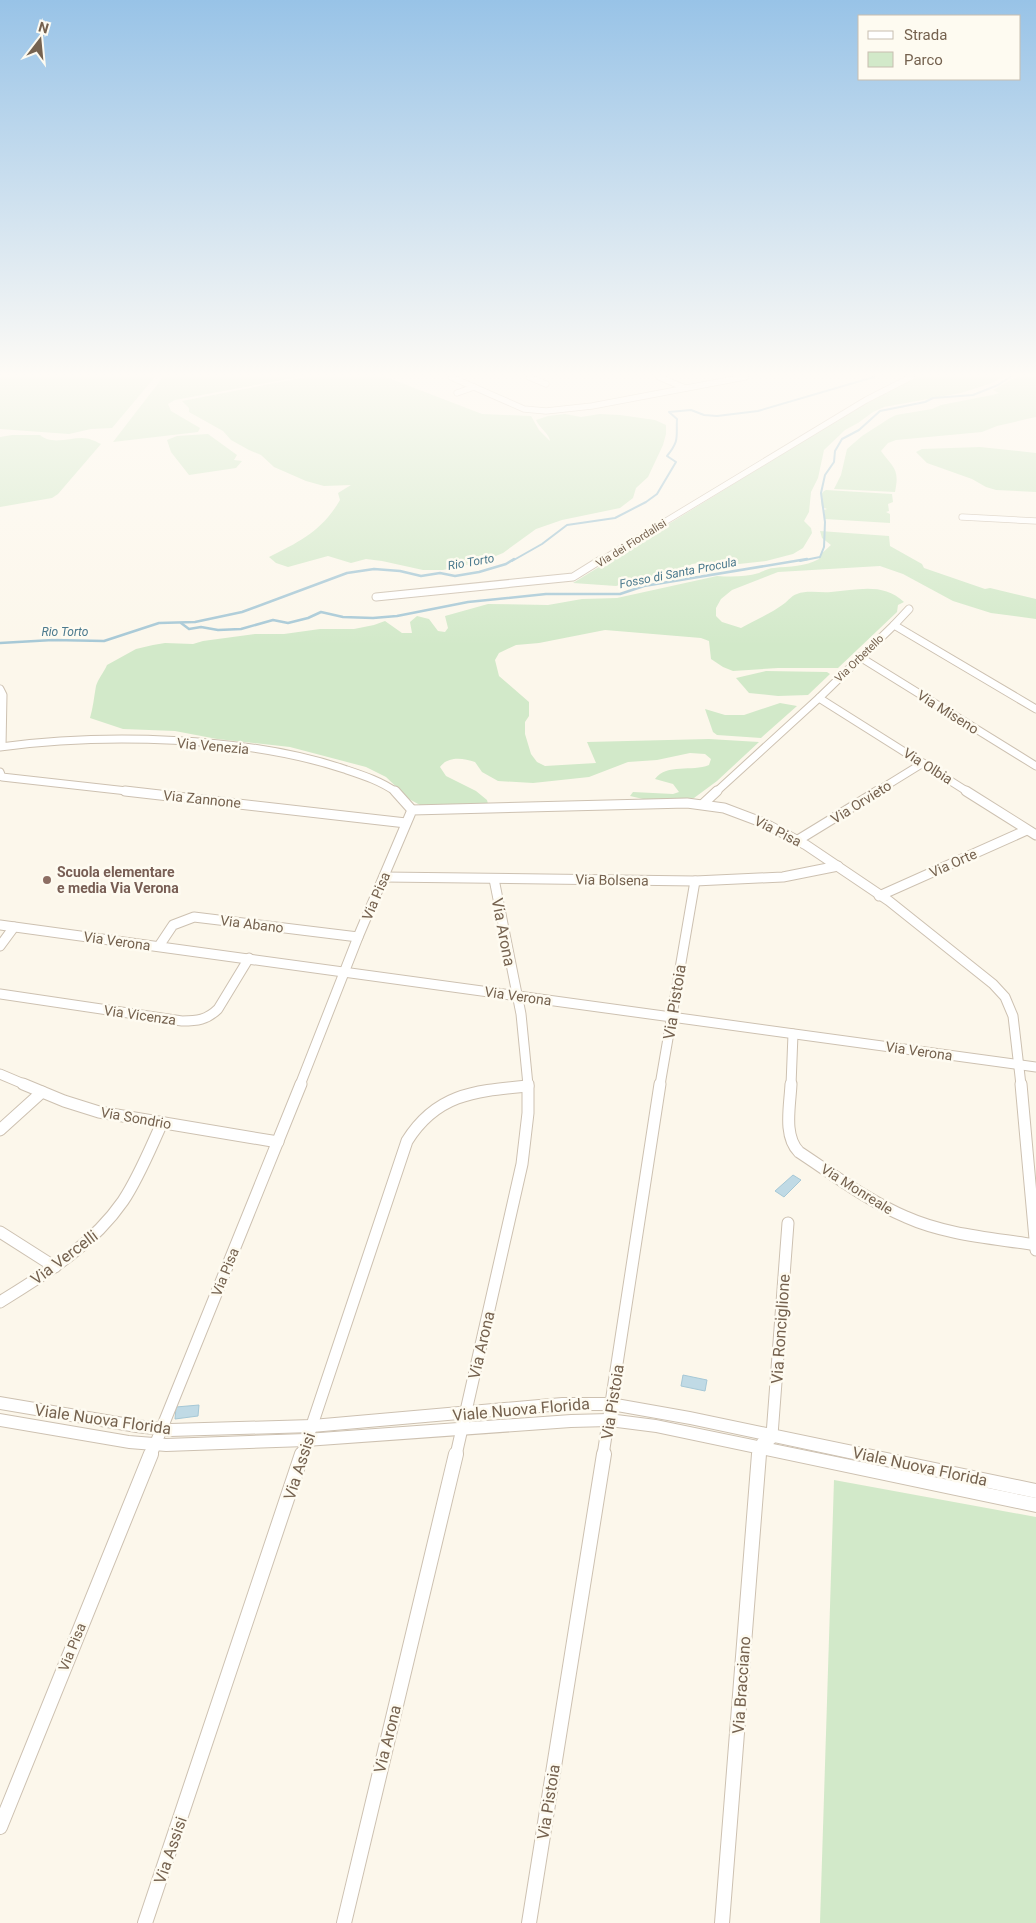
<svg xmlns="http://www.w3.org/2000/svg" width="1036" height="1923" font-family="Roboto,sans-serif">
	<style>
		.green { fill: #d2e9c9 }
		.water { fill: #c0dae5; stroke: #a6c8d6 }
		.lines { fill: none; stroke-linecap: round; stroke-linejoin: round }
		.stream-far1 { stroke: #a6c8d6; stroke-width: 2 }
		.stream { stroke: #a6c8d6; stroke-width: 2.5 }
		.minor-far4-casing { stroke: #cdc1b1; stroke-width: 7 }
		.minor-far3-casing { stroke: #cdc1b1; stroke-width: 9 }
		.minor-far2-casing { stroke: #cdc1b1; stroke-width: 11 }
		.minor-far1-casing { stroke: #cdc1b1; stroke-width: 13 }
		.minor-casing { stroke: #cdc1b1; stroke-width: 16 }
		.tertiary-casing { stroke: #cdc1b1; stroke-width: 2 }
		.minor-far4 { stroke: #fff; stroke-width: 5.5 }
		.minor-far3 { stroke: #fff; stroke-width: 7 }
		.minor-far2 { stroke: #fff; stroke-width: 9 }
		.minor-far1 { stroke: #fff; stroke-width: 11 }
		.minor { stroke: #fff; stroke-width: 14 }
		.tertiary { fill: #fff; fill-rule: evenodd }
		.education-dot { fill: #8d6e63; stroke: #fefbf1; stroke-width: 2 }
		.labels { text-anchor: middle; stroke-width: 5; stroke-linejoin: round; paint-order: stroke }
		.far-street-label { font-size: 11px; fill: #75624f; stroke: #fefbf1 }
		.far-water-label { font-size: 12px; font-style: italic; fill: #4c7a8e; stroke: #fefbf1 }
		.street-label { font-size: 14px; fill: #75624f; stroke: #fefbf1 }
		.education-label { font-size: 14px; font-weight: bold; fill: #785e54; stroke: #fefbf1; text-anchor: start }
		.near-street-label { font-size: 16px; fill: #75624f; stroke: #fefbf1 }
	</style>
	<rect width="100%" height="100%" fill="#fcf7eb"/>
	<g class="green">
		<path d="M0,377H155L112,428L91,429L69,434L0,429Z"/>
		<path d="M163,377H299L175,400L168,404L171,411L200,428L198,432L113,442Z"/>
		<path d="M306,377H386L482,414L531,416L539,430L550,441C550,435 539,427 536,420L548,416L565,414L581,417L600,414L620,415L655,420L666,425V434L663,445L648,477L636,488L633,498L620,508L562,520L536,529L503,553L481,562L443,570H423L382,561L366,559L351,563L328,556L288,567L276,563L269,557C299,542 322,531 340,500L338,493L351,485L324,486L306,481L274,467L261,455L249,450L231,440L223,431L189,412V408L182,401Z"/>
		<path d="M916,377H1003L992,383L961,393L884,407L873,412L858,423L845,430L824,450L818,478L811,492L809,512L804,521L811,528L812,533L803,548L793,554L766,561L739,564L706,562L692,564L671,575L650,576L616,586L573,583L865,403Z"/>
		<path d="M1016,377H1036V417L997,426L982,432L896,440L888,443L881,451C893,468 900,468 895,492L834,489L841,475L847,449L862,436L890,418L896,415L932,409L941,405L992,395L999,393L993,390Z"/>
		<path d="M208,434L237,455L234,460L242,461L236,468L189,475L171,452L167,440L177,436Z"/>
		<path d="M12,435H40C51,445 69,438 82,438C89,438 95,441 101,444L58,494L52,498L0,507V437Z"/>
		<path d="M980,447L1036,453V492L996,490L986,487L972,479L927,463L916,452L922,449Z"/>
		<path d="M826,490L892,494L893,502L888,504L889,511L886,512L890,514V523L825,519L824,510L827,509L822,507C821,501 819,493 826,490Z"/>
		<path d="M820,531L889,536L890,546L922,564L924,568L985,589L990,588L1036,599V619L991,613L953,601L903,574L880,566L778,572L732,590L721,599L716,608V616L722,622L741,628C755,620 772,613 785,603C789,600 791,596 797,594C807,590 820,593 831,592C857,590 883,582 904,602L898,605L897,612L838,668H778L733,671L723,667L711,659L709,641L701,638L605,630L539,643L516,645L499,653L495,660L499,676L529,702V716L525,722V734L531,754L537,762L545,766L596,763L587,742L709,739L759,742L717,781L694,798L683,801L643,799L630,796L633,792L673,794L679,792L673,784L655,779C667,763 692,772 709,765L711,759L705,754L690,753L657,760L628,762L589,777L533,783L498,781L482,772L475,762C463,758 448,756 440,767L446,776L476,791L487,800L488,804L420,805L409,799L386,777L366,767L290,747L217,739L175,731L123,729L90,718C93,708 94,697 96,686C98,679 104,672 107,665L136,649L153,645L165,643L193,644L203,641L255,634H284L320,629H354L374,625L385,621L402,633H412L410,622L417,616L429,619L438,631L445,632L448,628L445,616L488,604L548,605L582,599L617,598L717,576C731,577 745,577 759,573C764,571 769,568 774,568C790,566 805,567 819,559L820,555L831,545L822,538Z"/>
		<path d="M766,671L827,672L830,674L808,695L778,696L749,693L736,678Z"/>
		<path d="M780,703L797,706L761,738L717,735L713,732L705,709L725,715H744Z"/>
		<path d="M834,1480L1036,1517V1923H820Z"/>
	</g>
	<g class="water">
		<path d="M793,1175L801,1180L784,1197L775,1191Z"/>
		<path d="M683,1375L707,1380L705,1391L681,1386Z"/>
		<path d="M199,1405L198,1416L175,1419L176,1407Z"/>
	</g>
	<g class="lines">
		<g class="stream-far1">
			<path d="M512,561L542,544L567,525L615,518L646,502L657,494L676,462L667,456C680,440 676,437 677,419L669,412L691,410L704,415L717,416L758,411L874,377"/>
			<path d="M800,561L820,557L824,547L825,522L821,493L825,475L834,462L835,451L842,439L859,430L880,411L925,402L933,398L973,395L998,385L1010,377"/>
		</g>
		<g class="stream">
			<path d="M181,623L189,629L201,627L218,630L241,629L273,620L288,623L308,618L321,612L343,617L373,618L397,616L468,602L546,594H620L644,586L807,559"/>
			<path d="M0,643L53,640L104,641L159,623L195,622L242,612L347,573L374,569L400,571L421,576L440,573L455,576L479,572L506,564L514,559"/>
		</g>
		<g class="minor-far4-casing">
			<g id="minor-far4">
				<path d="M451,377L524,409L546,411L592,406L745,377"/>
				<path d="M529,377L546,384"/>
				<path d="M659,377L685,388"/>
				<path d="M457,393L474,387"/>
				<path d="M962,517L1036,521"/>
				<path d="M600,561L866,400L911,377"/>
			</g>
		</g>
		<g class="minor-far3-casing">
			<g id="minor-far3">
				<path d="M376,597L573,577L602,559"/>
				<path d="M894,625L909,609"/>
				<path d="M860,657L1036,766"/>
				<path d="M0,689L3,695L2,746"/>
				<path d="M819,698L968,792"/>
				<path d="M0,747C104,733 245,736 344,769C362,775 381,781 396,792"/>
				<path d="M0,772L2,777L136,792"/>
				<path d="M716,792L819,698L894,625L1036,709"/>
				<path d="M876,792L923,763"/>
			</g>
		</g>
		<g class="minor-far2-casing">
			<g id="minor-far2">
				<path d="M125,791L406,823"/>
				<path d="M395,791L412,810"/>
				<path d="M966,791L1036,835"/>
				<path d="M703,804L717,791"/>
				<path d="M798,840L878,791"/>
				<path d="M384,877L695,881L783,877L838,866"/>
				<path d="M494,879L521,1014L528,1085"/>
				<path d="M879,896L1027,830"/>
				<path d="M0,925L1036,1067"/>
				<path d="M0,946L14,927"/>
				<path d="M159,946L173,925L194,917L358,937"/>
				<path d="M0,994L182,1021C197,1021 207,1020 218,1009L249,958"/>
				<path d="M0,1074L26,1085"/>
				<path d="M300,1085L358,937L412,810L687,803L724,808L764,823L806,845L889,901L993,984L1005,997L1013,1016L1021,1085"/>
				<path d="M660,1085L695,881"/>
				<path d="M791,1085L793,1034"/>
			</g>
		</g>
		<g class="minor-far1-casing">
			<g id="minor-far1">
				<path d="M23,1084L64,1101L99,1112L278,1142"/>
				<path d="M791,1084C790,1106 783,1136 799,1152C834,1175 868,1201 906,1217C946,1235 993,1238 1036,1245"/>
				<path d="M1021,1084L1036,1250"/>
				<path d="M0,1130L42,1092"/>
				<path d="M0,1232L55,1267"/>
				<path d="M0,1302C45,1274 92,1246 123,1201C139,1177 150,1149 162,1123"/>
				<path d="M151,1455L301,1084"/>
				<path d="M302,1455L407,1141C437,1093 476,1091 528,1086"/>
				<path d="M456,1455L522,1164L528,1113V1084"/>
				<path d="M603,1455L660,1084"/>
				<path d="M758,1455L762,1443L771,1439L772,1435L788,1223"/>
			</g>
		</g>
		<g class="minor-casing">
			<g id="minor">
				<path d="M0,1827L151,1454"/>
				<path d="M145,1923L302,1454"/>
				<path d="M344,1923L456,1454"/>
				<path d="M529,1923L604,1454"/>
				<path d="M722,1923L759,1454"/>
			</g>
		</g>
		<g class="tertiary-casing">
			<g id="tertiary">
				<path d="M0,1397L136,1420L170,1424L312,1420L562,1398H611L690,1412L1036,1484V1498L690,1424L611,1410H562L312,1432L170,1436L136,1432L0,1409Z"/>
				<path d="M0,1414L129,1436L166,1439L306,1434L571,1415L609,1414L656,1420L1036,1498V1512L656,1432L609,1426L571,1427L306,1446L166,1451L129,1448L0,1426Z"/>
			</g>
		</g>
		<use href="#minor-far4" class="minor-far4"/>
		<use href="#minor-far3" class="minor-far3"/>
		<use href="#minor-far2" class="minor-far2"/>
		<use href="#minor-far1" class="minor-far1"/>
		<use href="#minor" class="minor"/>
		<use href="#tertiary" class="tertiary"/>
	</g>
	<linearGradient id="sky" x2="0" y2="1"><stop stop-color="#98c3e7"/><stop offset="0.58" stop-color="#fefbf6"/><stop offset="1" stop-color="#fefbf6" stop-opacity="0"/></linearGradient>
	<rect width="1036" height="646" fill="url(#sky)"/>
	<circle class="education-dot" cx="47" cy="880" r="5"/>
	<g class="labels">
		<g class="far-street-label">
			<text transform="translate(631 543) rotate(-32)" y="4">Via dei Fiordalisi</text>
			<text transform="translate(859 658) rotate(-44)" y="4">Via Orbetello</text>
		</g>
		<g class="far-water-label">
			<text transform="translate(471 562) rotate(-10)" y="4">Rio Torto</text>
			<text transform="translate(678 573) rotate(-11)" y="4">Fosso di Santa Procula</text>
			<text x="65" y="636">Rio Torto</text>
		</g>
		<g class="street-label">
			<text transform="translate(948 712) rotate(32)" y="5">Via Miseno</text>
			<text transform="translate(213 746) rotate(5)" y="5">Via Venezia</text>
			<text transform="translate(928 766) rotate(32)" y="5">Via Olbia</text>
			<text transform="translate(202 799) rotate(6)" y="5">Via Zannone</text>
			<text transform="translate(861 802) rotate(-32)" y="5">Via Orvieto</text>
			<text transform="translate(778 831) rotate(27)" y="5">Via Pisa</text>
			<text transform="translate(953 863) rotate(-24)" y="5">Via Orte</text>
			<text transform="translate(612 880) rotate(1)" y="5">Via Bolsena</text>
			<text transform="translate(376 896) rotate(-67)" y="5">Via Pisa</text>
			<text transform="translate(252 924) rotate(7)" y="5">Via Abano</text>
			<text transform="translate(117 941) rotate(8)" y="5">Via Verona</text>
			<text transform="translate(518 996) rotate(8)" y="5">Via Verona</text>
			<text transform="translate(140 1015) rotate(8)" y="5">Via Vicenza</text>
			<text transform="translate(919 1051) rotate(8)" y="5">Via Verona</text>
			<text transform="translate(136 1118) rotate(10)" y="5">Via Sondrio</text>
			<text transform="translate(857 1189) rotate(32)" y="5">Via Monreale</text>
			<text transform="translate(225 1272) rotate(-68)" y="5">Via Pisa</text>
			<text transform="translate(72 1647) rotate(-68)" y="5">Via Pisa</text>
		</g>
		<g class="education-label">
			<text x="57" y="877">Scuola elementare<tspan x="57" dy="16">e media Via Verona</tspan></text>
		</g>
		<g class="near-street-label">
			<text transform="translate(504 932) rotate(79)" y="6">Via Arona</text>
			<text transform="translate(674 1002) rotate(-81)" y="6">Via Pistoia</text>
			<text transform="translate(64 1257) rotate(-37)" y="6">Via Vercelli</text>
			<text transform="translate(780 1329) rotate(-86)" y="6">Via Ronciglione</text>
			<text transform="translate(481 1345) rotate(-77)" y="6">Via Arona</text>
			<text transform="translate(612 1402) rotate(-81)" y="6">Via Pistoia</text>
			<text transform="translate(521 1409) rotate(-5)" y="6">Viale Nuova Florida</text>
			<text transform="translate(103 1419) rotate(8)" y="6">Viale Nuova Florida</text>
			<text transform="translate(299 1466) rotate(-72)" y="6">Via Assisi</text>
			<text transform="translate(920 1466) rotate(12)" y="6">Viale Nuova Florida</text>
			<text transform="translate(741 1685) rotate(-86)" y="6">Via Bracciano</text>
			<text transform="translate(387 1739) rotate(-76)" y="6">Via Arona</text>
			<text transform="translate(548 1802) rotate(-81)" y="6">Via Pistoia</text>
			<text transform="translate(170 1850) rotate(-71)" y="6">Via Assisi</text>
		</g>
	</g>
	<rect x="858" y="15" width="162" height="65" fill="#fefbf1" stroke="#c7beb0"/>
	<rect x="868" y="31" width="25" height="8" fill="#ffffff" stroke="#c7beb0"/>
	<text x="904" y="40" font-size="15" fill="#75624f">Strada</text>
	<rect x="868" y="52" width="25" height="15" fill="#d2e9c9" stroke="#c7beb0"/>
	<text x="904" y="65" font-size="15" fill="#75624f">Parco</text>
	<g transform="translate(40 40) rotate(16)" stroke="#fefbf1" stroke-width="4" paint-order="stroke">
	<path d="M0-4L9 19L0 12L-9 19Z" fill="#75624f"/>
	<text y="-8" font-size="14" font-weight="bold" text-anchor="middle" fill="#75624f">N</text>
	</g>
</svg>
